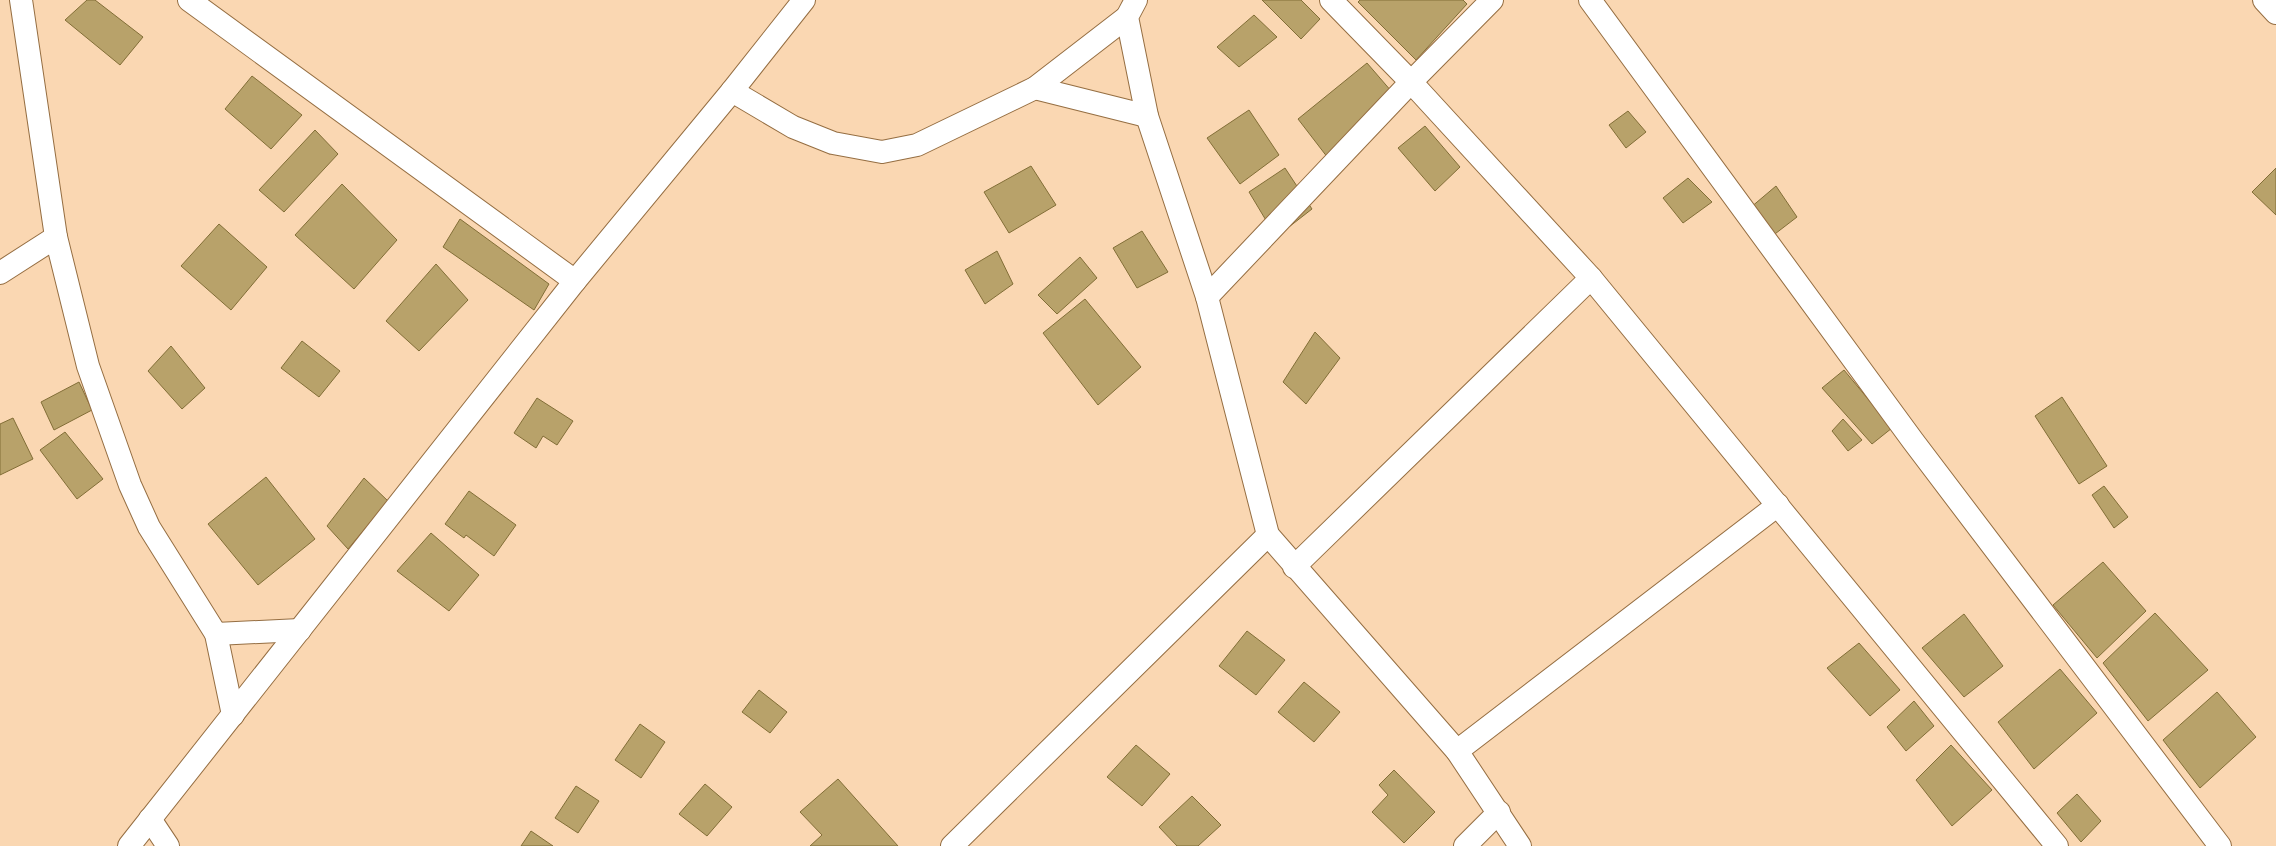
<svg xmlns="http://www.w3.org/2000/svg" width="2276" height="846" font-family="Signika,sans-serif">
	<style>
		.building { fill: #b8a26a; stroke: #826e37 }
		.lines { fill: none; stroke-linecap: round; stroke-linejoin: round }
		.minor-casing { stroke: #956e42; stroke-width: 24 }
		.minor { stroke: #fff; stroke-width: 22 }
	</style>
	<rect width="100%" height="100%" fill="#fad7b2"/>
	<g class="building">
		<path d="M87,0H95L143,37L120,65L65,20Z"/>
		<path d="M1262,0H1301L1320,19L1301,39Z"/>
		<path d="M1360,0H1463L1467,4L1416,60L1358,2Z"/>
		<path d="M1254,15L1277,37L1239,67L1217,47Z"/>
		<path d="M1367,63L1392,92L1328,158L1298,119Z"/>
		<path d="M252,76L302,115L271,149L225,109Z"/>
		<path d="M1249,110L1279,155L1240,184L1207,138Z"/>
		<path d="M1628,111L1646,132L1626,148L1609,125Z"/>
		<path d="M1425,126L1460,167L1435,191L1398,148Z"/>
		<path d="M315,130L338,154L284,212L259,190Z"/>
		<path d="M1031,166L1056,205L1009,233L984,192Z"/>
		<path d="M1285,168L1312,209L1276,237L1249,192Z"/>
		<path d="M2276,168V215L2252,192Z"/>
		<path d="M1688,178L1712,202L1683,223L1663,198Z"/>
		<path d="M342,184L397,240L354,289L295,235Z"/>
		<path d="M1776,186L1797,217L1771,237L1750,208Z"/>
		<path d="M460,219L549,284L534,310L443,247Z"/>
		<path d="M219,224L267,267L231,310L181,266Z"/>
		<path d="M1142,231L1168,272L1137,288L1113,248Z"/>
		<path d="M997,251L1013,284L985,304L965,270Z"/>
		<path d="M1080,257L1097,278L1057,314L1038,295Z"/>
		<path d="M436,264L468,300L419,351L386,321Z"/>
		<path d="M1085,299L1141,367L1098,405L1043,333Z"/>
		<path d="M1315,332L1340,358L1306,404L1283,382Z"/>
		<path d="M302,341L340,371L319,397L281,368Z"/>
		<path d="M171,346L205,388L182,409L148,371Z"/>
		<path d="M1844,370L1892,428L1872,444L1822,388Z"/>
		<path d="M79,382L92,410L54,430L41,402Z"/>
		<path d="M2062,397L2107,466L2079,484L2035,416Z"/>
		<path d="M537,398L573,421L557,445L543,436L536,448L514,433Z"/>
		<path d="M13,418L33,459L0,475V424Z"/>
		<path d="M1843,419L1862,440L1848,451L1832,431Z"/>
		<path d="M65,432L103,479L77,499L40,450Z"/>
		<path d="M266,477L315,539L258,585L208,524Z"/>
		<path d="M364,478L388,501L348,549L327,526Z"/>
		<path d="M2104,486L2128,517L2114,528L2092,495Z"/>
		<path d="M469,491L516,525L494,556L466,535L464,538L445,524Z"/>
		<path d="M431,533L479,575L449,611L397,571Z"/>
		<path d="M2103,562L2146,611L2097,658L2053,605Z"/>
		<path d="M2155,613L2208,670L2148,721L2103,663Z"/>
		<path d="M1964,614L2003,666L1964,697L1922,648Z"/>
		<path d="M1247,631L1285,660L1256,695L1219,666Z"/>
		<path d="M1859,643L1900,690L1870,716L1827,668Z"/>
		<path d="M2060,669L2097,713L2034,769L1998,722Z"/>
		<path d="M1304,682L1340,712L1314,742L1278,712Z"/>
		<path d="M759,690L787,712L770,733L742,712Z"/>
		<path d="M2217,692L2256,737L2200,788L2163,740Z"/>
		<path d="M1914,701L1934,726L1906,751L1887,727Z"/>
		<path d="M640,724L665,742L641,778L615,760Z"/>
		<path d="M1136,745L1170,774L1142,806L1107,777Z"/>
		<path d="M1951,745L1992,790L1952,826L1916,780Z"/>
		<path d="M1394,770L1435,812L1404,843L1372,812L1388,795L1379,785Z"/>
		<path d="M838,779L898,846H810L822,835L800,812Z"/>
		<path d="M705,784L732,807L707,836L679,814Z"/>
		<path d="M576,786L599,801L578,833L555,818Z"/>
		<path d="M2077,794L2101,821L2081,842L2057,813Z"/>
		<path d="M1192,796L1221,825L1198,846H1177L1159,827Z"/>
		<path d="M531,831L553,846H521Z"/>
	</g>
	<g class="lines">
		<g class="minor-casing">
			<g id="minor">
				<path d="M21,0L56,237L88,366L130,485L149,527L216,634L233,715"/>
				<path d="M189,0L575,281"/>
				<path d="M1136,0L1127,17L1147,116L1207,297L1268,535L1457,751L1520,846"/>
				<path d="M1331,0L1411,82L1591,278L2057,846"/>
				<path d="M1590,0L1913,441L2220,846"/>
				<path d="M2264,0L2276,13"/>
				<path d="M1035,88L1147,116"/>
				<path d="M732,91L793,127L833,143L882,152L917,145L1035,88L1127,17"/>
				<path d="M0,273L56,237"/>
				<path d="M1207,297L1411,82L1492,0"/>
				<path d="M1294,567L1591,278"/>
				<path d="M216,634L300,630"/>
				<path d="M1457,751L1778,505"/>
				<path d="M150,819L168,846"/>
				<path d="M129,846L575,281L732,91L804,0"/>
				<path d="M952,846L1268,535"/>
				<path d="M1465,846L1499,812"/>
			</g>
		</g>
		<use href="#minor" class="minor"/>
	</g>
</svg>
